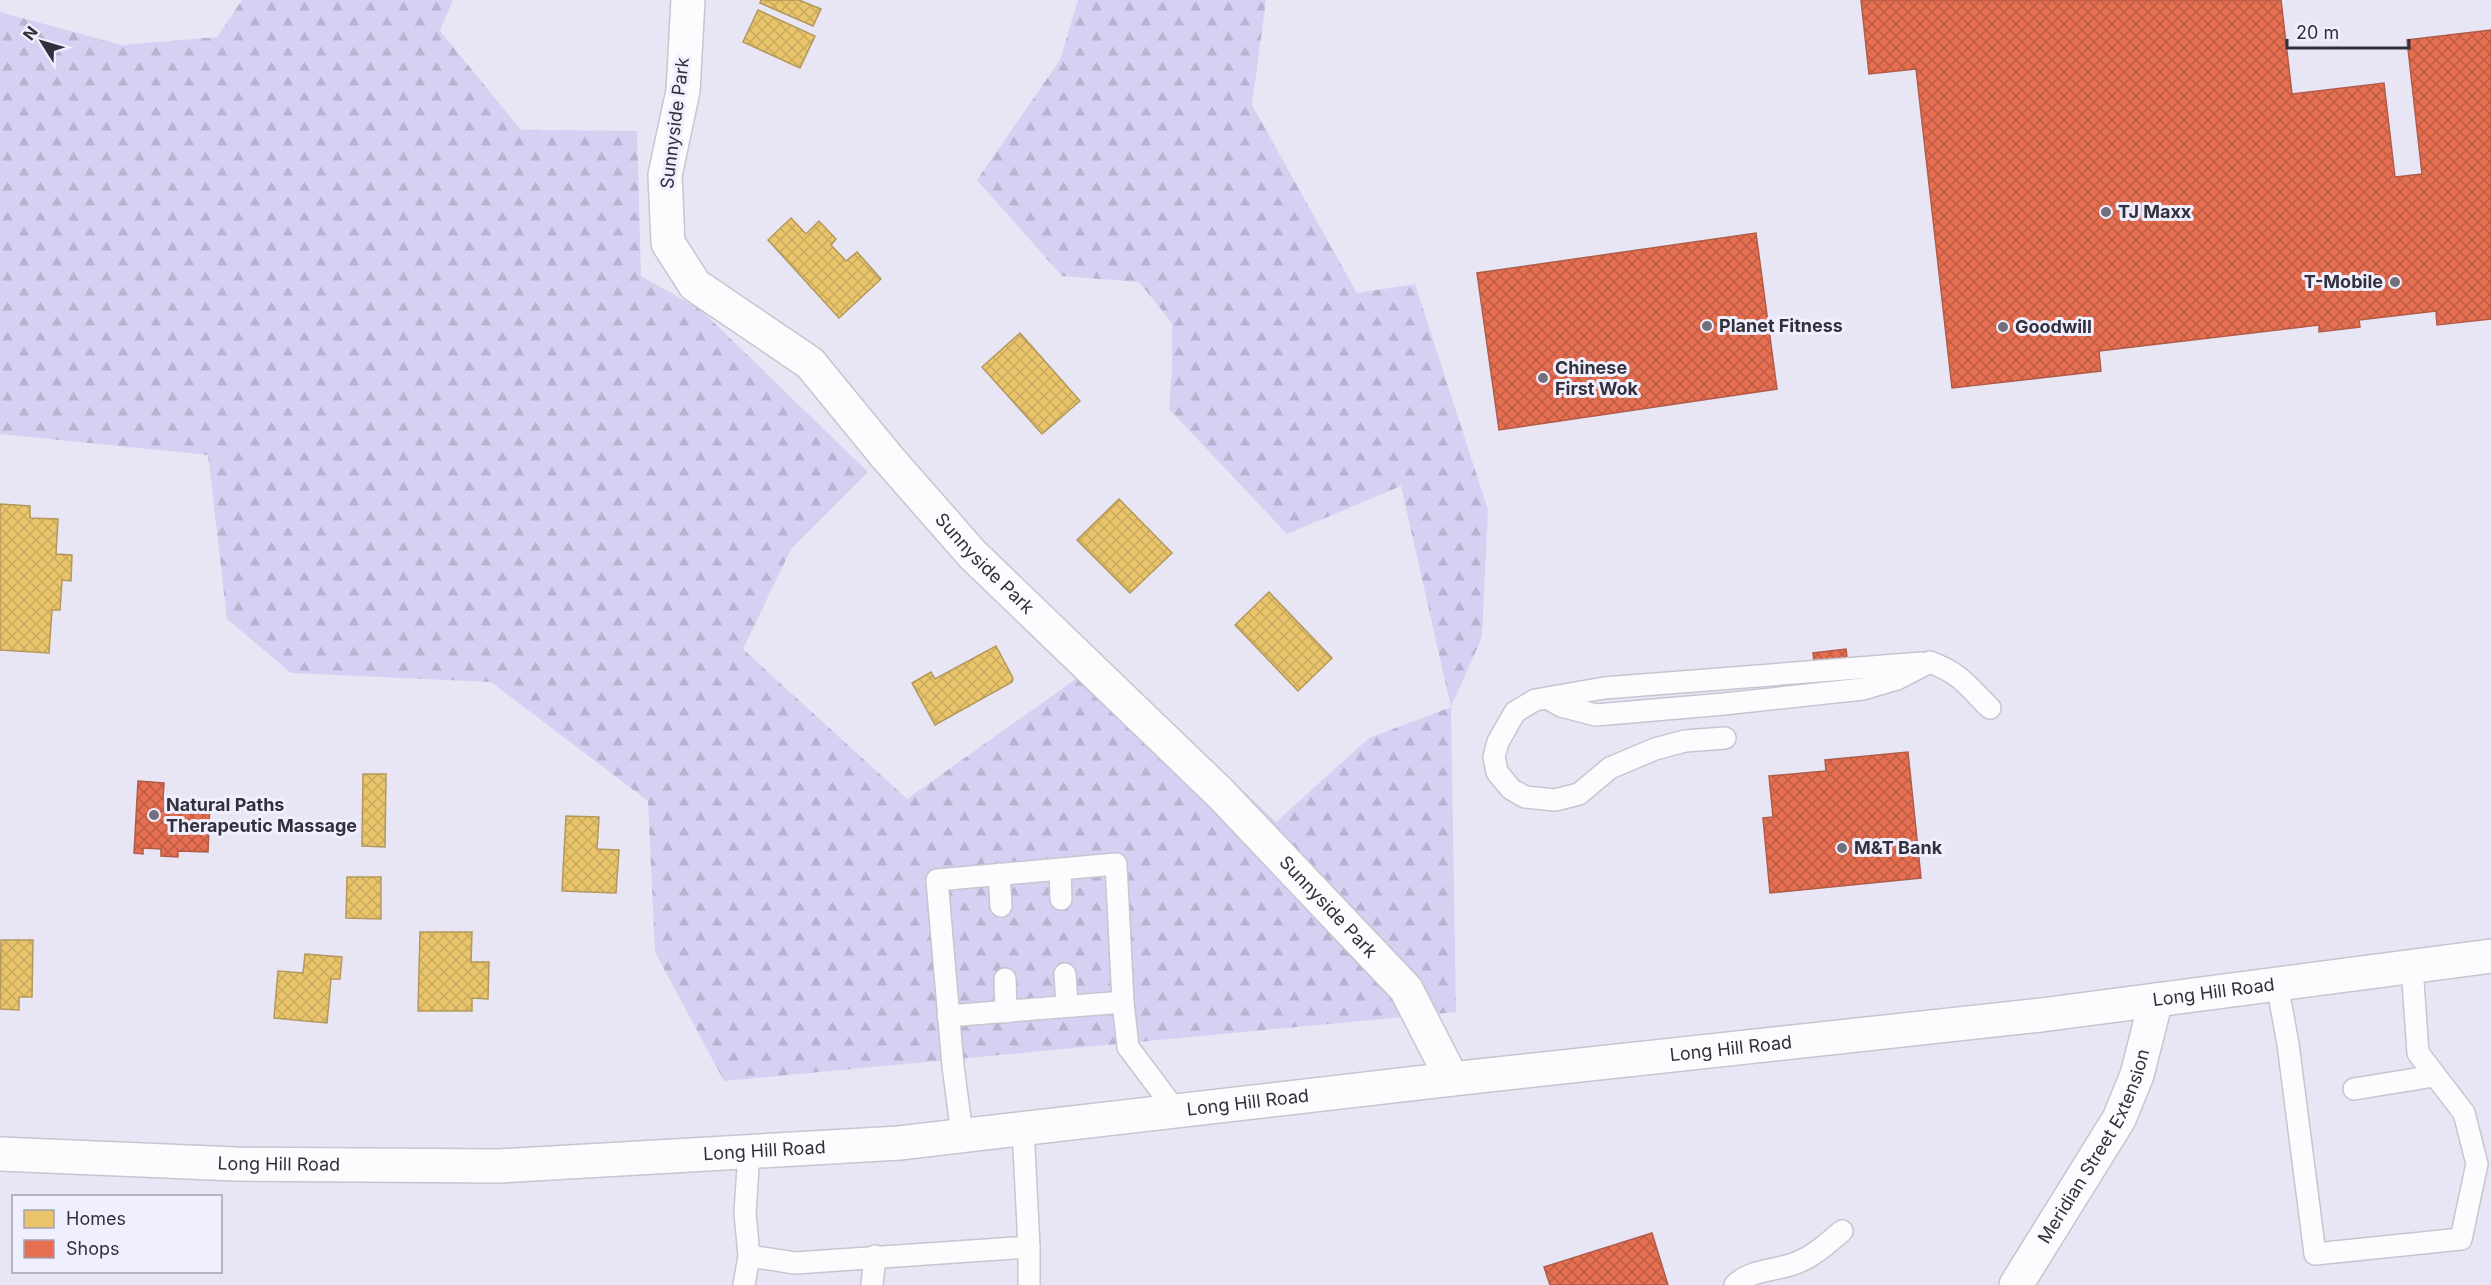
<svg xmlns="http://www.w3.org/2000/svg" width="2491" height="1285" font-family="Inter,sans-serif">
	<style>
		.forest { fill: url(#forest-firs) }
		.homes { fill: url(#homes-cross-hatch); stroke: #b2985c; stroke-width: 1.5 }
		.shops { fill: url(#shops-cross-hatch); stroke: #b15c4a; stroke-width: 1.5 }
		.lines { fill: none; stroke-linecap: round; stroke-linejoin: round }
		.service-casing { stroke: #c6c5d0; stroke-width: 24 }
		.minor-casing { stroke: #c6c5d0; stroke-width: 36 }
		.tertiary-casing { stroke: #c6c5d0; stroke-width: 36 }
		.primary-casing { stroke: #c6c5d0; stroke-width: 36 }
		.service { stroke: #fcfbfd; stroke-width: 21 }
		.minor { stroke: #fcfbfd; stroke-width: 33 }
		.tertiary { stroke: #fcfbfd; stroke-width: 33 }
		.primary { stroke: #fcfbfd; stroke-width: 33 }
		.poi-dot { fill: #72707c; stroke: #f0efff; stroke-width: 2 }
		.labels { text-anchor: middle; stroke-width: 6; stroke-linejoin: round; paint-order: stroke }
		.street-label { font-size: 18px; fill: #32313b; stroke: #f0efff }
		.poi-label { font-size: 18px; font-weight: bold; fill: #32313b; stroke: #f0efff; text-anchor: start }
	</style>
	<defs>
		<pattern id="forest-firs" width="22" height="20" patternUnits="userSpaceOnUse" patternTransform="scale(1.5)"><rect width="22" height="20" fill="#d5d1f3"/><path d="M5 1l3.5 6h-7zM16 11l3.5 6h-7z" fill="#b7b4d1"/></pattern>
		<pattern id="homes-cross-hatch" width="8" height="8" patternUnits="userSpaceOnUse" patternTransform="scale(1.5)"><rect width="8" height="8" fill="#e9c46a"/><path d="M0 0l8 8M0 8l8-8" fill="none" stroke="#c8a95d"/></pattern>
		<pattern id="shops-cross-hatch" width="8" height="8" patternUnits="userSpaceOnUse" patternTransform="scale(1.5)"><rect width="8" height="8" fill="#e76f51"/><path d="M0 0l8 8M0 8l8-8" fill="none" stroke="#bc5c44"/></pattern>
	</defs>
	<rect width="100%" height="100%" fill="#e8e6f4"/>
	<path class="forest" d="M242,0H453L440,31L521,130L637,131L641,276L701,310L868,472L791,549L743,649L907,799L1104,659L1276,822L1369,738L1451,707L1401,486L1287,534L1169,409L1172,371V323L1139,282L1062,276L977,180L1060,60L1078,0H1266L1252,105L1357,293L1415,284L1488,510L1482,637L1451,707L1456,1012L724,1081L655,952L648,801L491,682L291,673L227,619L208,455L0,434V12L122,45L217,37Z"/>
	<g class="homes">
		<path d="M761,0H799L821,9L813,26L760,3Z"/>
		<path d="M758,10L815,36L800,68L743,42Z"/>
		<path d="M791,218L806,234L819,221L836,239L831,245L846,261L857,252L881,279L839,318L768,240Z"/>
		<path d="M1020,333L1080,401L1042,434L982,367Z"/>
		<path d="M1119,499L1172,553L1130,593L1077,540Z"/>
		<path d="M0,504L30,506V518L58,519L56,554L72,555L71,581L62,580L60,610H52L49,653L0,650Z"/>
		<path d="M1269,592L1332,658L1298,691L1235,625Z"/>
		<path d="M996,646L1013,678L1012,682L935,725L912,683L931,672L935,679Z"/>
		<path d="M363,774H386L385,847L362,846Z"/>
		<path d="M566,816L599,817L597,849L619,850L616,893L562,891Z"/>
		<path d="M347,877H381V919L346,918Z"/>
		<path d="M420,932H472L471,962H489L488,999L472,998V1011H418Z"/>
		<path d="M1,940H33L32,997H19V1010L0,1009Z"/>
		<path d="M305,954L342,957L340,979H331L327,1023L274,1018L278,971L303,973Z"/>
	</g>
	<g class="shops">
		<path d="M1861,0H2281L2292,94L2384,83L2395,177L2422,174L2407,40L2491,30V319L2437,325L2436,311L2359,320L2360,327L2319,332V325L2099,351L2101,371L1952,388L1916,69L1869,74Z"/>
		<path d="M1756,233L1777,389L1499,430L1477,273Z"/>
		<path d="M1846,649L1852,700L1819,704L1813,653Z"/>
		<path d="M1908,752L1921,878L1770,893L1763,818L1773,817L1769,776L1826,771L1825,760Z"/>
		<path d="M138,781L164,783L163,799L210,801L208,852L178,851V857L161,856V849L143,848V854L134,853Z"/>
		<path d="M1652,1233L1668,1285H1550L1544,1267Z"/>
	</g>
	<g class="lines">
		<g class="service-casing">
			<g id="service">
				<path d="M1547,698L1604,688L1922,663"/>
				<path d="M1725,738L1685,741L1655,749L1610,768L1579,794L1555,800L1525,797L1511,789L1497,772L1494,757L1498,742L1515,712L1535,700L1547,698L1561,706L1596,715L1724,704L1863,689L1897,679L1930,662C1963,675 1966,685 1990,708"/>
				<path d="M1060,869L1061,899"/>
				<path d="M999,874L1001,906"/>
				<path d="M1065,974L1067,1006"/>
				<path d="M1005,979L1006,1012"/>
				<path d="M2277,984L2288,1044L2315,1254L2461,1239L2477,1164L2464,1113L2418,1053L2412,967"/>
				<path d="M948,1016L1123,1002"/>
				<path d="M2354,1089L2434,1076"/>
				<path d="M962,1134L953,1066L937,880L1116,864L1123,1002L1128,1047L1176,1111"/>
				<path d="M749,1152L745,1213L749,1256L795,1263L1029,1247L1023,1128"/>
				<path d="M744,1285L749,1256"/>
				<path d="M872,1285L875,1256"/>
				<path d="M1029,1285V1247"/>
				<path d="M1735,1285C1751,1269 1776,1271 1796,1263C1814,1256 1828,1243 1842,1231"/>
			</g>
		</g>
		<g class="minor-casing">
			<g id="minor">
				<path id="s1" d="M688,0L683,91L665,175L668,243L695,285L810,363L887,457L972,554L1220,793L1406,989L1452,1079"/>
			</g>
		</g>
		<g class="tertiary-casing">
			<g id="tertiary">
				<path id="s2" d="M2016,1285L2119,1119L2137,1075L2156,1000"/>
			</g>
		</g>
		<g class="primary-casing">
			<g id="primary">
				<path id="s3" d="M0,1154L236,1164L499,1166L899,1143L1452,1079L2041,1015L2491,956"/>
			</g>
		</g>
		<use href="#service" class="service"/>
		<use href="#minor" class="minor"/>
		<use href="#tertiary" class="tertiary"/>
		<use href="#primary" class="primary"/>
	</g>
	<g class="poi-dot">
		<circle cx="2106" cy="212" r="6"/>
		<circle cx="2395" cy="282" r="6"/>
		<circle cx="1707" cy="326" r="6"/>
		<circle cx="2003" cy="327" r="6"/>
		<circle cx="1543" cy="378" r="6"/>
		<circle cx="154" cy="815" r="6"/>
		<circle cx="1842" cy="848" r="6"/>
	</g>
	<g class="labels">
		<g class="street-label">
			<text transform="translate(675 123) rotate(-83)" y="6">Sunnyside Park</text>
			<text dy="6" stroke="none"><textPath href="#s1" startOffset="700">Sunnyside Park</textPath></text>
			<text dy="6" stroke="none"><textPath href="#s1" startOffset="1186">Sunnyside Park</textPath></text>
			<text dy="6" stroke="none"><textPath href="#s3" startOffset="2223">Long Hill Road</textPath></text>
			<text dy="6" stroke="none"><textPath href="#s3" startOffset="1737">Long Hill Road</textPath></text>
			<text dy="6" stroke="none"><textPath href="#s3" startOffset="1251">Long Hill Road</textPath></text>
			<text dy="6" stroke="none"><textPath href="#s2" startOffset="160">Meridian Street Extension</textPath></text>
			<text dy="6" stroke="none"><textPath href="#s3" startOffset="765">Long Hill Road</textPath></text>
			<text dy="6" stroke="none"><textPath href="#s3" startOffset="279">Long Hill Road</textPath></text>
		</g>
		<g class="poi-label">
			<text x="2118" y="218">TJ Maxx</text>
			<text x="2383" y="288" text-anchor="end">T-Mobile</text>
			<text x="1719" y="332">Planet Fitness</text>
			<text x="2015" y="333">Goodwill</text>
			<text x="1555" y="374">Chinese<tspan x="1555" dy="21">First Wok</tspan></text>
			<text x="166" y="811">Natural Paths<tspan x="166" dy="21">Therapeutic Massage</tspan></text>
			<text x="1854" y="854">M&amp;T Bank</text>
		</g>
	</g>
	<rect x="12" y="1195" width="210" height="78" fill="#f0efff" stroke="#a4a3b1" stroke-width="1.5"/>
	<rect x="24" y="1210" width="30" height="18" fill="#e9c46a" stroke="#a4a3b1" stroke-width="1.5"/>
	<text x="66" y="1225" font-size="18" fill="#32313b">Homes</text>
	<rect x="24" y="1240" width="30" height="18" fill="#e76f51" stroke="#a4a3b1" stroke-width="1.5"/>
	<text x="66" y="1255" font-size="18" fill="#32313b">Shops</text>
	<g transform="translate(42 42) rotate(307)" stroke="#f0efff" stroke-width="4.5" paint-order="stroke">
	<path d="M0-4.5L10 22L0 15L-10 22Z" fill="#32313b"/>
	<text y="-9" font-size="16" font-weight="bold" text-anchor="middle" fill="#32313b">N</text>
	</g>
	<path d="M2287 39v9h122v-9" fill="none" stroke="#32313b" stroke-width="3"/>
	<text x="2296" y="39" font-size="18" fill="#32313b" stroke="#f0efff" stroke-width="4.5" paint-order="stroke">20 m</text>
</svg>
